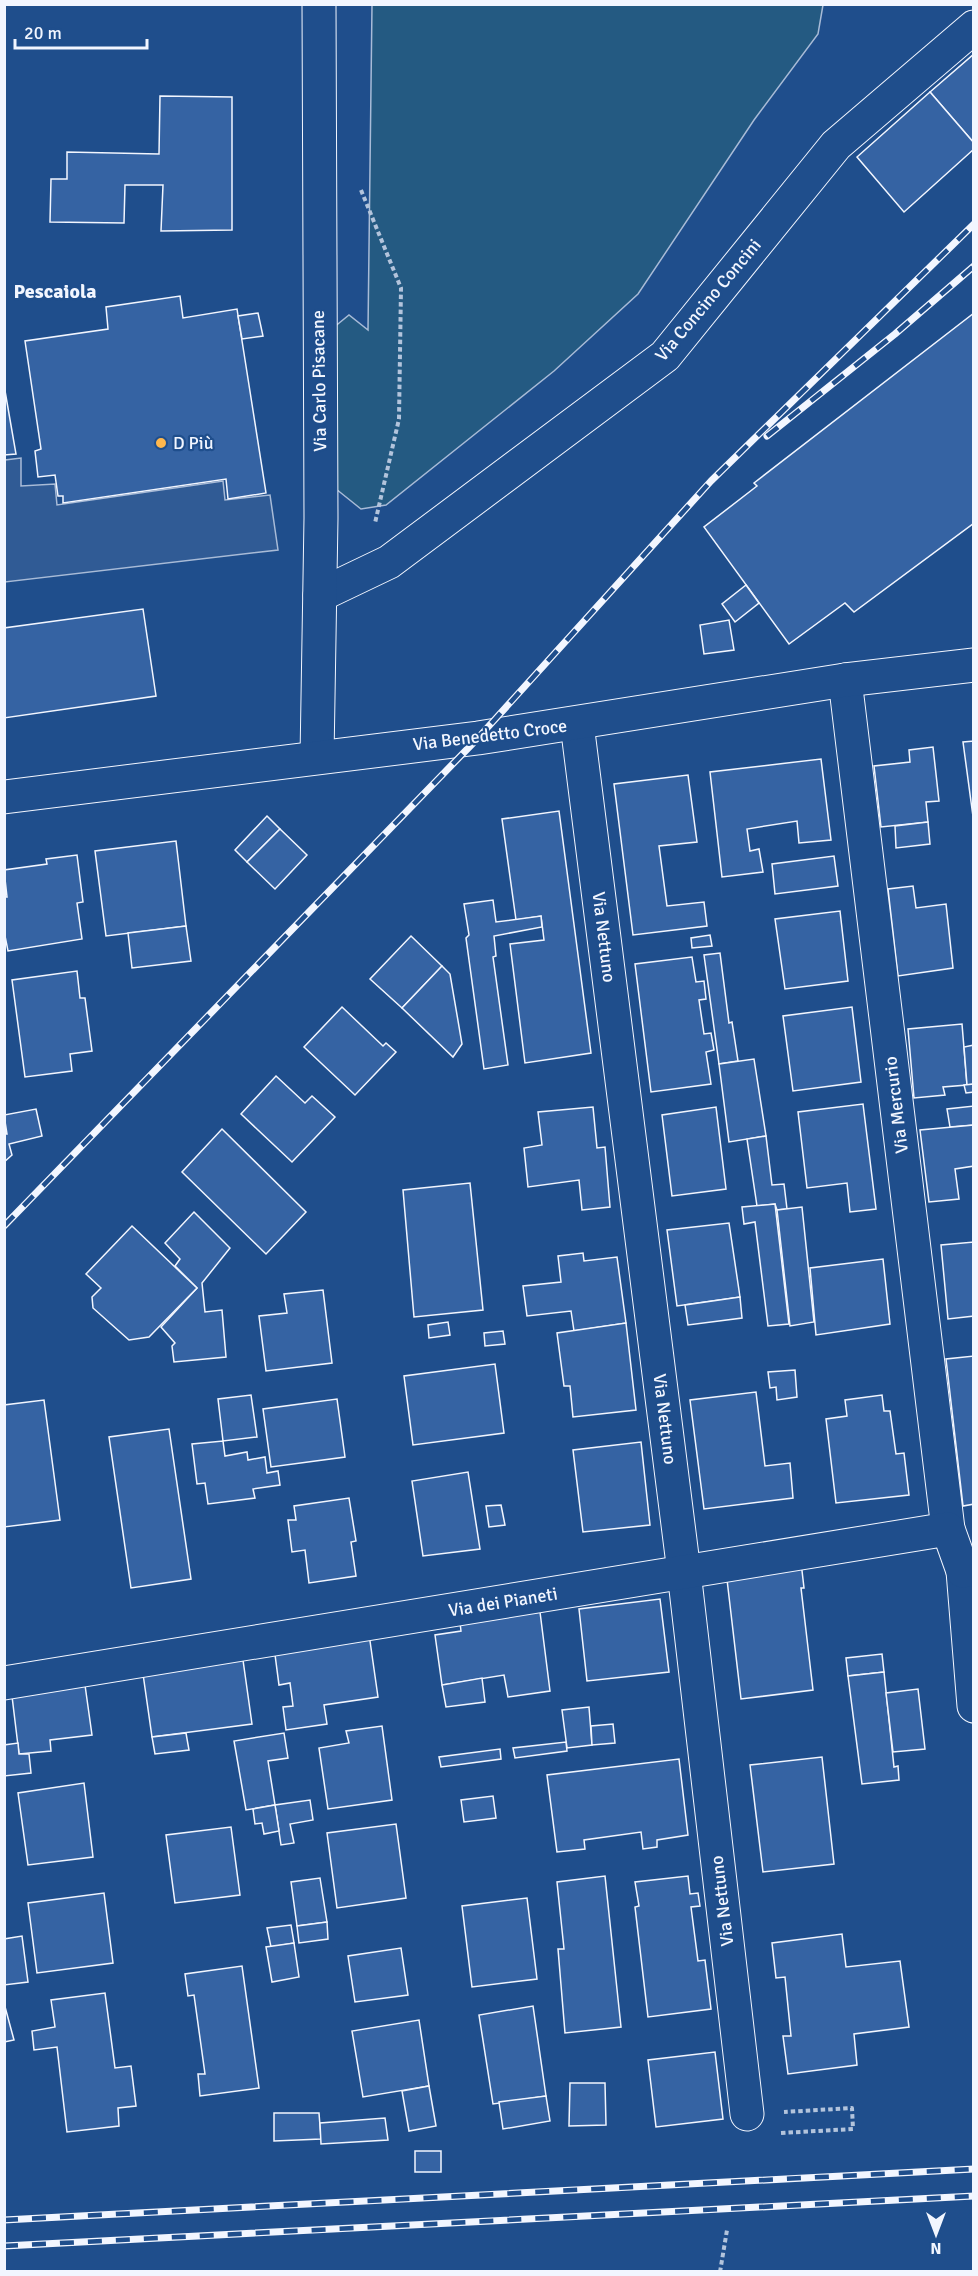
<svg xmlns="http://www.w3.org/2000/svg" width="978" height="2276" font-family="Signika,sans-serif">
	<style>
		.green { fill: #245a82; stroke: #a8bbd7; stroke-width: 1.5 }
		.parking { fill: #305b95; stroke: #a8bbd7; stroke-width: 1.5 }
		.building { fill: #3563a3; stroke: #f2f6ff; stroke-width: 1.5 }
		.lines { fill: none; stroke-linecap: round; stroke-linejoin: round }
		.minor-casing { stroke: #f2f6ff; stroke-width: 35 }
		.secondary-casing { stroke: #f2f6ff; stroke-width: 35 }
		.path { stroke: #b3c4dc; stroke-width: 4; stroke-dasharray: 4.5 3; stroke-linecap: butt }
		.minor { stroke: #1f4e8c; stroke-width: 33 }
		.secondary { stroke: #1f4e8c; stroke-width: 33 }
		.rail-casing { stroke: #f2f6ff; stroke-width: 7 }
		.rail { stroke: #1f4e8c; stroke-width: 4.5; stroke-dasharray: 14; stroke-linecap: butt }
		.poi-dot { fill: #ffb74d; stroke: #1f4e8c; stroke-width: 2 }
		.labels { text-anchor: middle; stroke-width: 4.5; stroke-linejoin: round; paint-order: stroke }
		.street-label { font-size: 18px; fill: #f2f6ff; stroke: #1f4e8c }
		.poi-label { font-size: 18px; fill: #f2f6ff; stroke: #1f4e8c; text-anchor: start }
		.neighbourhood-label { font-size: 20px; font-weight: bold; fill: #f2f6ff; stroke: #1f4e8c }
	</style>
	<rect width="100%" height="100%" fill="#1f4e8c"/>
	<path class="green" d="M372,5H823L818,34L754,120L638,294L554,371L386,505L361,509L336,489L333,328L349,315L368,330Z"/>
	<path class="parking" d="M21,458V486L55,484L57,505L223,481L225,500L270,495L278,550L5,582V460Z"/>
	<g class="building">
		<path d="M974,54V143L930,92Z"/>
		<path d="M930,92L974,143V149L904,212L857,157Z"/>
		<path d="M160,96L232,97V230L161,231L163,185H125L124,223L50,222L51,179H67V152L159,154Z"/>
		<path d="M180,296L183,318L237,309L266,493L228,499L226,479L63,503V496H58L55,475L38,477L35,451L41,449L25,341L108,329L106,307Z"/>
		<path d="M258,313L263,336L242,339L238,316Z"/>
		<path d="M974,313V523L854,612L845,603L789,644L704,527L757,486L754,483Z"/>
		<path d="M4,385L16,454L4,455Z"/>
		<path d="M746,585L759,603L735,622L722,604Z"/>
		<path d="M143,609L156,696L4,718V628Z"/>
		<path d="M729,620L734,650L704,654L700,625Z"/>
		<path d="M974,741V824L963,742Z"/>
		<path d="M933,747L939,801L926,802L928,822L881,827L874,766L910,762L909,750Z"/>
		<path d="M821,759L831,840L799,843L797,821L747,829L750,851L759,849L763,872L722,877L710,772Z"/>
		<path d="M688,775L697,842L659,846L667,906L704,902L707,926L633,935L614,784Z"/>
		<path d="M559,811L591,1053L525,1063L510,944L544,940L541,916L516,920L502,819Z"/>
		<path d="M267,816L280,829L247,862L235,850Z"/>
		<path d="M928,822L930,844L896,848L895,826Z"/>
		<path d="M280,829L307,855L275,889L247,862Z"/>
		<path d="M176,841L186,926L106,936L95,851Z"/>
		<path d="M77,855L83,902L77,903L82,939L8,951L4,931V897H7L4,870L47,864L46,859Z"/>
		<path d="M834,856L838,886L775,894L772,864Z"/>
		<path d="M913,886L916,908L946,904L953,968L898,976L888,889Z"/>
		<path d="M493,900L496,922L541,916L542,927L494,936L496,956L493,957L508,1065L484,1069L466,938L469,935L464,904Z"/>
		<path d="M840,911L848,981L785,989L775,919Z"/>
		<path d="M186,926L191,961L132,968L128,933Z"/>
		<path d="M710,935L712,946L692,948L691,938Z"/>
		<path d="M411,936L442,966L402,1008L370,979Z"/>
		<path d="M720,953L729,1023L732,1022L738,1061L719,1064L704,955Z"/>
		<path d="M692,957L696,982L704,981L706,999L699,1000L704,1034L711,1033L714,1050L706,1052L711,1084L651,1092L635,964Z"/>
		<path d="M442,966L450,974L462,1044L453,1057L402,1008Z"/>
		<path d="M77,971L80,998H85L92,1051L70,1054L72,1071L25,1077L12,980Z"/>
		<path d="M342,1007L383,1046L386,1043L396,1052L355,1095L304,1047Z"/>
		<path d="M852,1007L861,1082L793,1091L783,1016Z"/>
		<path d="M962,1024L967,1085L943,1087L945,1095L914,1098L908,1029Z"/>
		<path d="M974,1045V1084L967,1085L964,1047Z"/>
		<path d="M754,1059L766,1136L729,1142L719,1064Z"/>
		<path d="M276,1076L305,1103L312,1096L335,1117L292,1162L241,1114Z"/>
		<path d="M974,1084V1092L966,1093L964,1085Z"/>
		<path d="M863,1104L876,1209L850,1212L847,1183L807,1188L798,1112Z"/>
		<path d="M974,1106V1125L950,1127L947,1109Z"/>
		<path d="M593,1107L597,1148L605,1147L610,1207L582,1210L579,1180L528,1187L524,1148L542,1145L538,1112Z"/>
		<path d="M716,1107L726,1189L672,1196L662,1115Z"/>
		<path d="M36,1109L42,1136L9,1144L12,1155L4,1162V1134H7L4,1115Z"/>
		<path d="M974,1125V1166L955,1169L959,1199L929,1202L920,1130Z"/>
		<path d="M222,1129L306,1212L266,1254L182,1172Z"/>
		<path d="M766,1136L772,1185L784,1184L787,1209L777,1210L775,1204L757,1206L747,1139Z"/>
		<path d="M470,1183L483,1310L414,1317L403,1190Z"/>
		<path d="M775,1204L789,1324L768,1326L755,1222L744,1224L742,1207Z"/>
		<path d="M802,1207L814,1322L790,1326L777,1210Z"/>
		<path d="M194,1212L230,1248L202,1283L205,1312L222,1310L226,1357L174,1362L172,1346L175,1343L161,1327L197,1288L175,1266L180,1259L165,1243Z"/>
		<path d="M729,1223L740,1297L677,1306L667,1230Z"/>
		<path d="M132,1226L197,1288L149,1337L129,1340L93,1308L92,1297L101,1288L86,1274Z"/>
		<path d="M974,1242V1316L948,1319L941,1245Z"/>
		<path d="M583,1253L584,1261L617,1257L626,1323L574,1331L571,1311L527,1316L523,1286L561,1282L558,1256Z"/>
		<path d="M883,1259L890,1324L816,1335L810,1268Z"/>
		<path d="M323,1290L332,1363L266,1371L259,1316L287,1313L284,1294Z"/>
		<path d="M740,1297L742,1318L688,1325L685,1305Z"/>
		<path d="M448,1322L450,1335L429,1338L428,1325Z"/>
		<path d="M626,1323L636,1410L573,1417L570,1386H564L557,1333Z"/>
		<path d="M503,1331L505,1344L485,1346L484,1333Z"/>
		<path d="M974,1356V1504L963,1506L946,1359Z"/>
		<path d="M495,1364L504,1433L413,1445L404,1376Z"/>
		<path d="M795,1370L797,1397L777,1400L776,1387L770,1388L768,1372Z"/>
		<path d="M756,1392L765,1466L790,1463L793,1498L704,1509L690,1400Z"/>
		<path d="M251,1395L257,1437L223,1441L218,1399Z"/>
		<path d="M882,1395L884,1411H890L896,1454L904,1453L909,1495L836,1503L826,1419L847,1416L845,1400Z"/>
		<path d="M337,1399L345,1457L271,1467L263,1409Z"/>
		<path d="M44,1400L60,1520L4,1527V1405Z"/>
		<path d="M169,1429L191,1579L131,1588L109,1437Z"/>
		<path d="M223,1441L225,1456L247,1452L248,1460L265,1457L267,1473L278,1471L280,1485L253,1489L255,1498L208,1504L205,1483L197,1484L192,1444Z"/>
		<path d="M641,1442L650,1525L583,1532L573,1450Z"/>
		<path d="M468,1472L480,1549L423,1556L412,1481Z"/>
		<path d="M349,1498L356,1541L351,1542L356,1576L309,1583L305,1550L292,1552L288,1520H296L294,1506Z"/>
		<path d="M501,1505L505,1525L489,1527L486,1506Z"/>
		<path d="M801,1562L804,1588H801L813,1690L741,1699L726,1571Z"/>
		<path d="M660,1599L669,1672L587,1681L579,1609Z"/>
		<path d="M540,1612L550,1691L508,1697L504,1675L442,1685L435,1635L461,1631L460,1623Z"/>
		<path d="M369,1634L378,1697L324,1705L327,1724L286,1730L283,1707L293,1706L290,1683L279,1685L274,1647Z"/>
		<path d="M242,1653L252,1724L152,1737L142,1667Z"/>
		<path d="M882,1654L884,1672L848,1676L846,1658Z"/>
		<path d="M884,1672L894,1767L898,1766L899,1780L862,1784L848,1676Z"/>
		<path d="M84,1678L92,1735L50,1740L51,1751L19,1754L11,1688Z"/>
		<path d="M482,1678L485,1702L446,1707L442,1685Z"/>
		<path d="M918,1689L925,1749L893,1752L886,1693Z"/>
		<path d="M589,1707L592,1745L567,1748L562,1710Z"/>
		<path d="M613,1724L615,1743L592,1745L591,1726Z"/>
		<path d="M382,1726L392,1800L328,1809L319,1748L349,1743L346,1731Z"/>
		<path d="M186,1733L189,1750L155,1754L152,1737Z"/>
		<path d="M284,1733L288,1758L268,1761L275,1805L246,1810L234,1741Z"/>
		<path d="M566,1742L567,1751L515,1758L513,1748Z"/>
		<path d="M18,1743L19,1754H29L31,1773L4,1776V1745Z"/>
		<path d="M500,1749L501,1759L441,1767L439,1757Z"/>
		<path d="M822,1757L834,1864L763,1872L750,1765Z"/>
		<path d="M679,1759L688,1835L657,1840V1847L643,1849L641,1832L584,1840L585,1849L557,1852L547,1775Z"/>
		<path d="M84,1783L93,1857L28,1865L18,1793Z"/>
		<path d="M493,1796L496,1818L464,1822L461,1800Z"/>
		<path d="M310,1800L313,1820L290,1824L294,1843L281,1845L275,1805Z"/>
		<path d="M275,1805L279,1831L264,1834L262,1823L255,1824L253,1809Z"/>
		<path d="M396,1824L406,1898L337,1908L327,1833Z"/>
		<path d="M231,1827L240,1895L175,1903L166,1835Z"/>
		<path d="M605,1876L621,2027L565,2033L558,1949H564L557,1882Z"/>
		<path d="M688,1876L690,1894L698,1893L700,1906L691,1907L698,1961L705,1960L711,2009L648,2017L635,1907L639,1906L635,1882Z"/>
		<path d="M320,1878L327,1922L297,1926L291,1882Z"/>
		<path d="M104,1893L113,1963L37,1973L28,1903Z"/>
		<path d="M527,1898L537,1979L472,1987L462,1906Z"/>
		<path d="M327,1922L328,1939L299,1943L297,1926Z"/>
		<path d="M291,1925L294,1943L271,1947L267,1928Z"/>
		<path d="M842,1934L846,1967L900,1961L909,2027L854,2034L857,2065L788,2074L783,2036H791L785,1977L776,1978L772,1943Z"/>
		<path d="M22,1936L28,1982L4,1985V1939Z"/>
		<path d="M294,1943L299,1977L272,1982L266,1947Z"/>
		<path d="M401,1948L408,1995L355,2002L348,1956Z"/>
		<path d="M242,1966L259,2088L200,2096L198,2074H205L194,1995L188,1996L185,1974Z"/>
		<path d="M105,1993L115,2068L131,2066L136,2106L118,2108L119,2126L67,2132L57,2047L34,2050L32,2031L55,2027L51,2000Z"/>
		<path d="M4,2003L14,2040L4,2042Z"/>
		<path d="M533,2006L546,2096L493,2104L479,2015Z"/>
		<path d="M419,2020L429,2086L363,2097L352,2031Z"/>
		<path d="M715,2052L723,2119L656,2127L648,2060Z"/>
		<path d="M570,2083H605L606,2125L569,2126Z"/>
		<path d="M429,2086L436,2126L409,2131L402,2091Z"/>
		<path d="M546,2096L550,2121L503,2129L499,2102Z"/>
		<path d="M274,2113H319L321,2139L274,2141Z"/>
		<path d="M385,2118L388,2140L321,2144L320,2123Z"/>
		<rect x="415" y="2151" width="26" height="21"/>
	</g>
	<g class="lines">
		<g class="minor-casing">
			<g id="minor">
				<path d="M320,595L389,562L665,356L836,145L974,27"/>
				<path d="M845,680L948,1529"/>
				<path d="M577,724L684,1572L747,2114"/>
				<path d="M317,757L321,518L319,4"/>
				<path d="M963,1571L974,1706"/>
				<path d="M4,1683L948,1529L963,1571L974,1569"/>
			</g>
		</g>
		<g class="secondary-casing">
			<path id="secondary" d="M4,797L478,738L845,680L974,665"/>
		</g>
		<g class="path">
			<path d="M361,190L401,288L399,419L375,523"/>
			<path d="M781,2133L853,2129L852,2108L784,2112"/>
			<path d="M720,2272L727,2230"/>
		</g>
		<use href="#minor" class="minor"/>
		<use href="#secondary" class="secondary"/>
		<g class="rail-casing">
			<g id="rail">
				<path d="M767,436L895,334L974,266"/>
				<path d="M4,1226L478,738L711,481L974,224"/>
				<path d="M4,2220L974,2169"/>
				<path d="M4,2246L974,2196"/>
			</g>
		</g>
		<use href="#rail" class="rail"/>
	</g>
	<circle class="poi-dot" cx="161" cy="443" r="6"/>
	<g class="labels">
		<g class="street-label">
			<text transform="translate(708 300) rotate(-50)" y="6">Via Concino Concini</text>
			<text transform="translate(319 381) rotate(-91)" y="6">Via Carlo Pisacane</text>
			<text transform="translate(490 735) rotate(-7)" y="6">Via Benedetto Croce</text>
			<text transform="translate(604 937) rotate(83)" y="6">Via Nettuno</text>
			<text transform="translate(896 1105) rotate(-97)" y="6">Via Mercurio</text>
			<text transform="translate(665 1419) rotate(83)" y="6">Via Nettuno</text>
			<text transform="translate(503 1602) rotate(-9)" y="6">Via dei Pianeti</text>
			<text transform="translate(722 1901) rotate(-97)" y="6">Via Nettuno</text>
		</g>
		<g class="poi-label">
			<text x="173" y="449">D Più</text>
		</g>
		<g class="neighbourhood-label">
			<text x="55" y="298">Pescaiola</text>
		</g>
	</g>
	<rect width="978" height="2276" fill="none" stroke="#f2f6ff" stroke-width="12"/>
	<g transform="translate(936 2234) rotate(180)" stroke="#1f4e8c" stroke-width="4.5" paint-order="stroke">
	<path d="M0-4.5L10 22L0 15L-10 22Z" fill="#f2f6ff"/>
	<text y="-9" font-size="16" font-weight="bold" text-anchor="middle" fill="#f2f6ff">N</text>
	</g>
	<path d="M15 39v9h132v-9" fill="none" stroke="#f2f6ff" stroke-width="3"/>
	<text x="24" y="39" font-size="18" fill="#f2f6ff" stroke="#1f4e8c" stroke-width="4.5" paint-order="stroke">20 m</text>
</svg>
